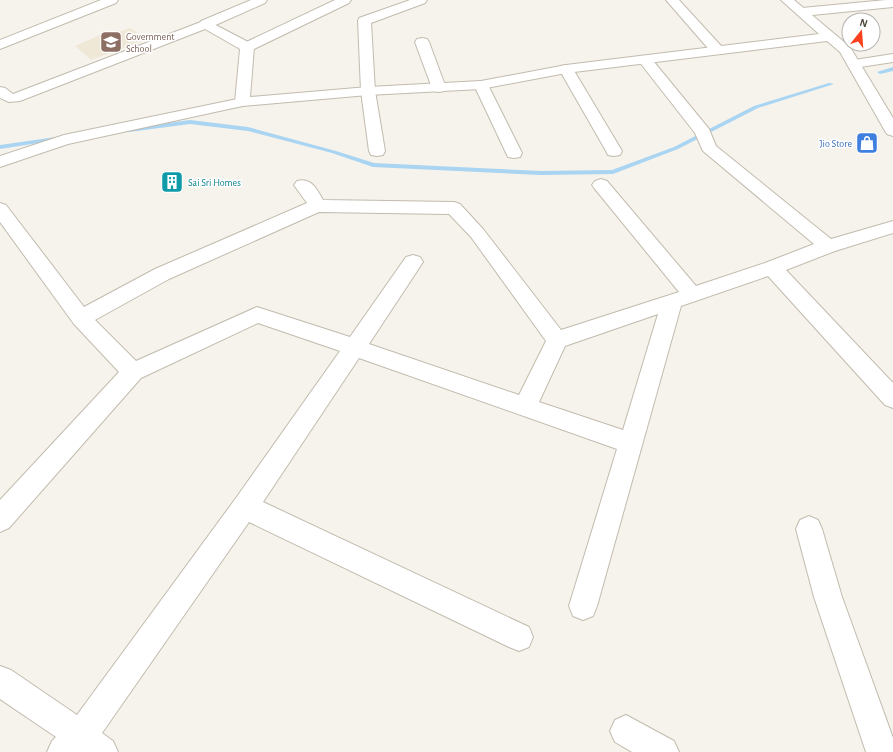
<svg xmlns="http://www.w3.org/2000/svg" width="893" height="752" font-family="'Alegreya Sans',sans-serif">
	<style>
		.education { fill: #efe8d6 }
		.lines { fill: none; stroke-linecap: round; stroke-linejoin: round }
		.stream { fill: #a9d4f2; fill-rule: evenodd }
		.minor-casing { stroke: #c2bbae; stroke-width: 2 }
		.tertiary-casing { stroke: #c2bbae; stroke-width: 2 }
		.minor { fill: #fff; fill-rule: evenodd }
		.tertiary { fill: #fff; fill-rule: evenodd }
		.labels { text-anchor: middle; stroke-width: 3; stroke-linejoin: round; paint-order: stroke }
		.far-education-label { font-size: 10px; fill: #785e54; stroke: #fff; text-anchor: start }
		.far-shop-label { font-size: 10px; fill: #366cbe; stroke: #fff; text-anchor: end }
		.far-culture-label { font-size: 10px; fill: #0d838f; stroke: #fff; text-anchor: start }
	</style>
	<rect width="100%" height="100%" fill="#f6f3ec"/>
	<path class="education" d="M130,28L148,39L91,60L75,46L107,32L111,35Z"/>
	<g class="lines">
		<g class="stream">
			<path d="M893,67V71L880,74L877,72Z"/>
			<path d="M829,83L834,84L758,108L678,149L613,174L541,175L373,167L332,153L248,131L190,124L129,132L126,130L129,128L190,120L248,127L336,151L374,163L541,171L612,170L674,147L754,106Z"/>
			<path d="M56,137L59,139L58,140L0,149V145Z"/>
		</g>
		<g class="minor-casing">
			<g id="minor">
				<path d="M101,0H118L116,3L0,49V40Z"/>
				<path d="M251,0H267L265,3L211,27H201L200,24L201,21Z"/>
				<path d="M335,0H351L349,3L252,50H242L240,47L242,44Z"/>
				<path d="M410,0H427L425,3L371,23L375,91L385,151L383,155L377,156L371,155L369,151L361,91L358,21L359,18Z"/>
				<path d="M666,0H679L723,48L725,51L723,54H713Z"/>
				<path d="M886,0H893V7L802,16L798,15L796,12L798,9L802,8Z"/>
				<path d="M422,38L427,39L429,42L446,88L444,91L439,92L434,91L432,88L415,42L417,39Z"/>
				<path d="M893,54V62L854,68L849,67L847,64L849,61L854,60Z"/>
				<path d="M645,56L650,57L709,129L716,146L831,239L893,221V233L835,251L786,270L893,383V408L885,405L768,276L681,306L597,606L593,616L583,620L573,616L569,606L617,449L359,358L263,502L529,627L533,637L529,647L519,651L509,647L249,522L102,733L113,741L118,752H47L52,741L56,737L0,699V666L11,670L77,715L236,498L340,351L258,323L141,378L9,528L0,532V500L119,372L74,324L0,222V203L6,205L84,307L155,269L307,203L294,185L297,181C311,177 317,189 323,200L454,202L460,204L483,229L561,330L679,292L595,189L592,185L595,181L601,179L607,181L696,286L765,263L814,244L703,151L695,133L638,60L640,57ZM319,212L449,214L471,237L546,341L519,395L369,344L423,262L420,257L413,255L406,257L350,337L257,307L136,361L95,320L169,279ZM658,314L623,430L539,402L565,346Z"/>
				<path d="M566,65L571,66L573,69L622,151L620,155L614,156L608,155L606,151L559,69L561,66Z"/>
				<path d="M481,81L486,82L488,85L522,153L520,157L514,158L508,157L506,153L474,85L476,82Z"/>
				<path d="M242,98L247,99L249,102L247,105L68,144L0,167V156L64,135Z"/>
				<path d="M809,516L818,520L822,529L842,597L893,738V752H866L814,597L796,529L800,520Z"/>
				<path d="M626,715L674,741L679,752H632L615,742L610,731L615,720Z"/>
			</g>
		</g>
		<g class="tertiary-casing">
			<path id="tertiary" d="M781,0H794L850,47L893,118V136L887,134L885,131L840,52L827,41L566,73L481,89L368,95L242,106L237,105L235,102L240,49L205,29L20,101L9,102L0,98V87L5,88L13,94L206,20L252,44L254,47L250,97L368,87L481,81L566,65L819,34Z"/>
		</g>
		<use href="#minor" class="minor"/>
		<use href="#tertiary" class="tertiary"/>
	</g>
	<defs>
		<g id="school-square" transform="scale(1.15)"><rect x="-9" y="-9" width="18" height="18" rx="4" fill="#8d6e63" stroke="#fff"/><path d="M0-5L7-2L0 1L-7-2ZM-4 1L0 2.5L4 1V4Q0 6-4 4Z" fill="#fff"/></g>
		<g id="shop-square" transform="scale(1.15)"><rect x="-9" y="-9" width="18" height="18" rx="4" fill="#3f7fe0" stroke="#fff"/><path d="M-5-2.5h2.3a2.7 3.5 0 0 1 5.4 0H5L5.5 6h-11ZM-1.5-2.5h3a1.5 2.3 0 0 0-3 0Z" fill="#fff"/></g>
		<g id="building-square" transform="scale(1.15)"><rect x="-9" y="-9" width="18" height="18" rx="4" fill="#0f9aa8" stroke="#fff"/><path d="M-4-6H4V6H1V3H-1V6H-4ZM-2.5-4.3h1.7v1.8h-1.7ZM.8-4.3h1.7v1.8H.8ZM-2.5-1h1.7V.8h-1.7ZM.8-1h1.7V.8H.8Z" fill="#fff"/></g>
	</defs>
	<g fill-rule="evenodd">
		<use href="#school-square" x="111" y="42"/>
		<use href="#shop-square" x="867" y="143"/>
		<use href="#building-square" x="172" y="182"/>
	</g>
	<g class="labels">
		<g class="far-education-label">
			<text x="126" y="40">Government<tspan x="126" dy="12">School</tspan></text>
		</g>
		<g class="far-shop-label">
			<text x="852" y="147">Jio Store</text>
		</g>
		<g class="far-culture-label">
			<text x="188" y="186">Sai Sri Homes</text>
		</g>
	</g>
	<g transform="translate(861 32) rotate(17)"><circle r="19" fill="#ffffff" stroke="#b7b4b0"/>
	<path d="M0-3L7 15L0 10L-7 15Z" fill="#fc3f1d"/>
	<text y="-6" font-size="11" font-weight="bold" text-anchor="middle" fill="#4b4439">N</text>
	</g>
</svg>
